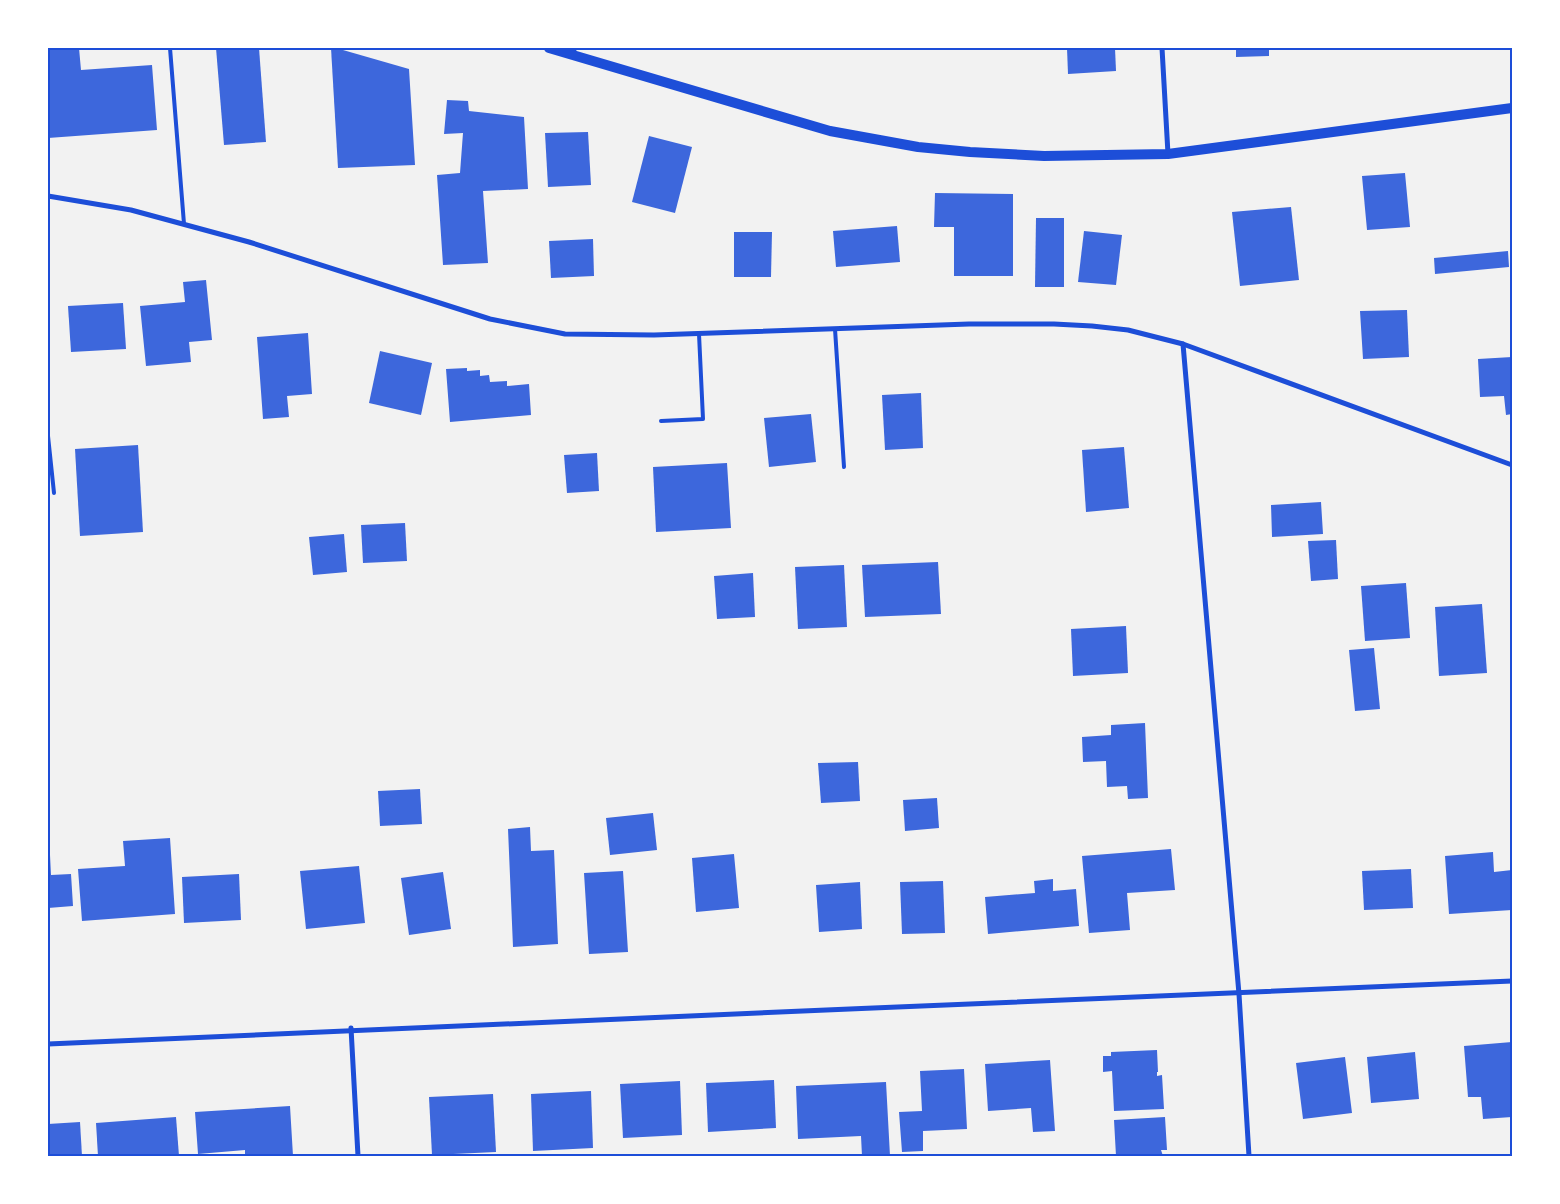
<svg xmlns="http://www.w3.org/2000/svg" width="1560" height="1204" font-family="'Roboto Serif',serif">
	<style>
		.building { fill: #3d67dc }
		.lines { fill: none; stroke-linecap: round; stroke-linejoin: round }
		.service { stroke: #1d4ed8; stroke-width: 4 }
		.minor { stroke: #1d4ed8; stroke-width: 5 }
		.secondary { stroke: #1d4ed8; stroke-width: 10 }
		.neatline { fill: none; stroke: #1d4ed8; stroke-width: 2 }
	</style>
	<rect width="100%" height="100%" fill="#f2f2f2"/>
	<g class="building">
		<path d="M48,48H79L81,70L152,65L157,130L48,138Z"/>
		<path d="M216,48H259L266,142L224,145Z"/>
		<path d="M331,48H336L409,69L415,165L338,168Z"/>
		<path d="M1067,48H1115L1116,71L1068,74Z"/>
		<path d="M1236,48H1269V56L1236,57Z"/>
		<path d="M447,100L468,101L469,111L524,117L528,189L483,191L488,263L443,265L437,175L460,173L463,133L444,134Z"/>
		<path d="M588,132L591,185L548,187L545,133Z"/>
		<path d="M649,136L692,147L675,213L632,202Z"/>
		<path d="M1405,173L1410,227L1367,230L1362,176Z"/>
		<path d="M935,193L1013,194V276H954V227H934Z"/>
		<path d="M1291,207L1299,280L1240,286L1232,212Z"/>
		<path d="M1036,218H1064V287H1035Z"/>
		<path d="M897,226L900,262L836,267L833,231Z"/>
		<path d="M1084,231L1122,235L1116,285L1078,282Z"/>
		<path d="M734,232H772L771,277H734Z"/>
		<path d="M593,239L594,276L551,278L549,241Z"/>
		<path d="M1508,251L1509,267L1435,274L1434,258Z"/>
		<path d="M206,280L212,340L189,342L191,362L146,366L140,306L185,302L183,282Z"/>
		<path d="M123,303L126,349L71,352L68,306Z"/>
		<path d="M1407,310L1409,357L1363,359L1360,311Z"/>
		<path d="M308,333L312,394L287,396L289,417L263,419L257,337Z"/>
		<path d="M380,351L432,363L421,415L369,403Z"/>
		<path d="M1512,357V414L1506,415L1504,396L1480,397L1478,359Z"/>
		<path d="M467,368V371L480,370V376L489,375L490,382L507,381V386L529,384L531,415L450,422L446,369Z"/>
		<path d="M921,393L923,448L885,450L882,395Z"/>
		<path d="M811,414L816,462L769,467L764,418Z"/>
		<path d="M138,445L143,532L80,536L75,449Z"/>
		<path d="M1124,447L1129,508L1086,512L1082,450Z"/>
		<path d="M597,453L599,491L567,493L564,455Z"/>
		<path d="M727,463L731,528L656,532L653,467Z"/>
		<path d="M1321,502L1323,534L1272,537L1271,505Z"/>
		<path d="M405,523L407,561L363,563L361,525Z"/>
		<path d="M344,534L347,572L313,575L309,537Z"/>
		<path d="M1336,540L1338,579L1311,581L1308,541Z"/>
		<path d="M938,562L941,614L865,617L862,565Z"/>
		<path d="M844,565L847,627L798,629L795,567Z"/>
		<path d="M753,573L755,617L717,619L714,576Z"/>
		<path d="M1406,583L1410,638L1365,641L1361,586Z"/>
		<path d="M1482,604L1487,673L1439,676L1435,607Z"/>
		<path d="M1126,626L1128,673L1073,676L1071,629Z"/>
		<path d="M1374,648L1380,709L1355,711L1349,650Z"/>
		<path d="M1145,723L1148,798L1128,799L1127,786L1107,787L1106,761L1083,762L1082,737L1111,735V725Z"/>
		<path d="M858,762L860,801L821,803L818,763Z"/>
		<path d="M420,789L422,824L380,826L378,791Z"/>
		<path d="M937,798L939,828L905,831L903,800Z"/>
		<path d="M653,813L657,850L610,855L606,818Z"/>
		<path d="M530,827L531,851L554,850L558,944L513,947L508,829Z"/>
		<path d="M170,838L175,914L82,921L78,869L125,866L123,841Z"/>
		<path d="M1171,849L1175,890L1127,893L1130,930L1089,933L1082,856Z"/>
		<path d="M1493,852L1494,872L1512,870V910L1449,914L1445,856Z"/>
		<path d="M734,854L739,908L696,912L692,858Z"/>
		<path d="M48,855H50L51,875L71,874L73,906L48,908Z"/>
		<path d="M359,866L365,923L306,929L300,871Z"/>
		<path d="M1411,869L1413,908L1364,910L1362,871Z"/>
		<path d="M623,871L628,952L589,954L584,873Z"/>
		<path d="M443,872L451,929L409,935L401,878Z"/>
		<path d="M239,874L241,920L184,923L182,877Z"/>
		<path d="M1053,879V891L1076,889L1079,926L988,934L985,897L1035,893L1034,881Z"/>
		<path d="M943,881L945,933L902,934L900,882Z"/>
		<path d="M860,882L862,929L819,932L816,885Z"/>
		<path d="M1512,1042V1117L1483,1119L1481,1097H1468L1464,1046Z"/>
		<path d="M1157,1050L1158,1072H1157V1076L1162,1075L1164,1109L1114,1111L1112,1071L1103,1072V1056H1111V1052Z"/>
		<path d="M1415,1052L1419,1099L1371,1103L1367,1057Z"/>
		<path d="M1345,1057L1352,1113L1303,1119L1296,1063Z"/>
		<path d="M1050,1060L1055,1131L1033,1132L1031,1108L988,1111L985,1064Z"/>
		<path d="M964,1069L967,1129L923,1131V1151L902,1152L899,1112L922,1111L920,1071Z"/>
		<path d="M774,1080L776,1128L708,1132L706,1083Z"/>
		<path d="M680,1081L682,1135L623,1138L620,1084Z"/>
		<path d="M886,1082L890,1156H862L861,1136L798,1139L796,1086Z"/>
		<path d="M591,1091L593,1148L533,1151L531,1094Z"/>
		<path d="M493,1094L496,1152L432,1155L429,1097Z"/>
		<path d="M290,1106L293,1156H245V1150L198,1154L195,1112Z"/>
		<path d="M176,1117L179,1156H98L96,1123Z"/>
		<path d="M1165,1117L1167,1150H1161L1163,1156H1116L1114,1120Z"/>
		<path d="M80,1122L82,1156H48V1124Z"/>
	</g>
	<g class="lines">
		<g class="service">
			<path d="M170,48L184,224"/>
			<path d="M574,48L575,55"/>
			<path d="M835,329L844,467"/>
			<path d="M661,421L703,419L699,334"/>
			<path d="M48,436L54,493"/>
		</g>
		<g class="minor">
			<path d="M1162,48L1168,154"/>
			<path d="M48,196L131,210L249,242L490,319L565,334L654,335L969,324H1054L1092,326L1128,330L1183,344L1512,465"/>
			<path d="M1183,344L1239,994L1249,1156"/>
			<path d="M351,1028L358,1156"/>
			<path d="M48,1044C536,1019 1024,1004 1512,981"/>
		</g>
		<path class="secondary" d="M549,48L830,131L918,147L970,152L1044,156L1168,154L1512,108"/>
	</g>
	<rect width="1560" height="1204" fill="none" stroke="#ffffff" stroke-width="98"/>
	<rect x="49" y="49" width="1462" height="1106" class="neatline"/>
</svg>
